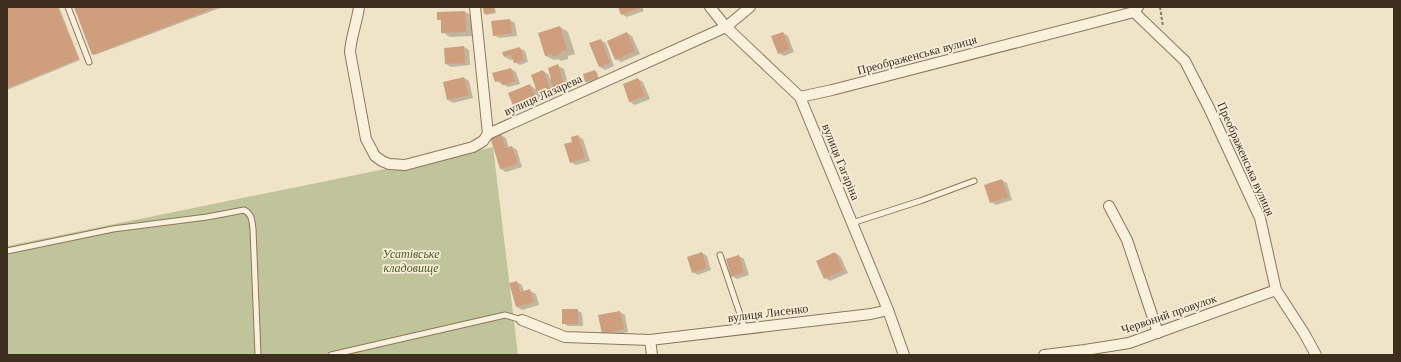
<svg xmlns="http://www.w3.org/2000/svg" width="1401" height="362" font-family="Georgia,serif">
	<style>
		.cemetery { fill: #bfc49a }
		.shadow { fill: #0003 }
		.building { fill: #cf9f7d }
		.lines { fill: none; stroke-linecap: round; stroke-linejoin: round }
		.service-casing { stroke: #8d765c; stroke-width: 7 }
		.minor-casing { stroke: #8d765c; stroke-width: 12 }
		.path { stroke: #8d765c; stroke-width: 2; stroke-dasharray: 3 2; stroke-linecap: butt }
		.service { stroke: #faf1dc; stroke-width: 5 }
		.minor { stroke: #faf1dc; stroke-width: 10 }
		.labels { text-anchor: middle; stroke-width: 3.5; stroke-linejoin: round; paint-order: stroke }
		.street-label { font-size: 12px; fill: #3d2e20; stroke: #f7eed8 }
		.park-label { font-size: 12px; font-style: italic; fill: #4d5a26; stroke: #f7eed8 }
	</style>
	<rect width="100%" height="100%" fill="#f0e4c8"/>
	<path class="cemetery" d="M493,147L518,355H7V246Z"/>
	<g class="shadow">
		<path d="M7,7H59L80,60L7,90Z"/>
		<path d="M75,7H220V8L95,55L93,54Z"/>
		<path d="M486,7H498V8H495L496,13L487,15L485,14L488,8Z"/>
		<path d="M619,7H642L644,11L627,17L622,14Z"/>
		<path d="M465,12L473,16V36L450,37L442,32V21L438,19Z"/>
		<path d="M510,20L515,23L517,36L499,38L494,35Z"/>
		<path d="M560,27L568,32L575,54L568,56V59L561,61L558,59L554,60L546,56Z"/>
		<path d="M627,33L632,36L640,54L621,62L616,59Z"/>
		<path d="M783,33L788,36L794,52L784,56L779,53Z"/>
		<path d="M600,40L606,43L614,66L605,70L600,67Z"/>
		<path d="M464,47L469,50L470,65L451,67L446,64Z"/>
		<path d="M519,48L525,51L528,62L520,65L514,62L513,59L510,60L505,57Z"/>
		<path d="M558,66L564,69L569,88L559,91L553,87L556,96L545,100L538,95L541,102L520,110L515,107L530,85L537,90L543,71L548,74L550,79H552Z"/>
		<path d="M511,69L516,72L520,84L508,87L496,81Z"/>
		<path d="M595,71L597,72L599,79L589,83L586,82L584,75Z"/>
		<path d="M464,78L469,81L473,98L453,103L448,100L444,83Z"/>
		<path d="M638,79L643,82L650,99L635,105L630,102L624,85Z"/>
		<path d="M501,135L506,138L509,148L512,147L517,150L522,167L506,172L501,169L491,138Z"/>
		<path d="M578,136L583,139L590,161L576,165L570,162L574,142Z"/>
		<path d="M1001,180L1007,183L1012,200L996,205L991,202Z"/>
		<path d="M702,253L707,256L711,270L698,275L693,272Z"/>
		<path d="M835,253L840,256L848,273L830,281L825,278Z"/>
		<path d="M739,256L744,259L749,275L737,279L732,276Z"/>
		<path d="M517,282L522,285L524,292L530,291L536,294L539,305L522,310L517,307Z"/>
		<path d="M577,310L582,313L583,326H568L563,323Z"/>
		<path d="M620,312L625,315L628,332L608,336L602,333Z"/>
	</g>
	<g class="building">
		<path d="M7,7H57L79,59L7,88Z"/>
		<path d="M74,7H217L92,55Z"/>
		<path d="M489,7H493L494,12L484,14L483,8Z"/>
		<path d="M618,7H641L621,15Z"/>
		<path d="M465,11L466,32L441,33V20H437V12Z"/>
		<path d="M510,19L512,33L493,36L491,21Z"/>
		<path d="M560,26L567,50L560,52L561,54L553,57L552,54L545,56L538,33Z"/>
		<path d="M627,32L635,51L615,60L607,41Z"/>
		<path d="M783,32L790,49L778,54L771,36Z"/>
		<path d="M601,39L610,63L599,67L589,43Z"/>
		<path d="M464,46L465,63L445,64L444,48Z"/>
		<path d="M520,47L524,60L514,63L511,55L504,57L502,52Z"/>
		<path d="M558,64L564,85L553,88L548,68Z"/>
		<path d="M511,68L515,81L502,85L501,80L495,82L492,73Z"/>
		<path d="M543,70L552,93L539,97L531,75Z"/>
		<path d="M595,70L598,78L585,82L583,74Z"/>
		<path d="M464,77L469,95L447,100L443,82Z"/>
		<path d="M638,78L645,96L629,102L623,84Z"/>
		<path d="M530,84L536,99L514,108L508,93Z"/>
		<path d="M501,134L506,148L512,146L518,164L500,169L490,137Z"/>
		<path d="M578,135L585,158L570,163L564,144L572,142L571,137Z"/>
		<path d="M1002,179L1008,197L990,203L984,185Z"/>
		<path d="M702,252L707,268L692,273L687,257Z"/>
		<path d="M835,252L843,270L824,279L816,261Z"/>
		<path d="M739,255L744,272L731,277L726,259Z"/>
		<path d="M517,281L520,292L530,289L534,302L516,307L509,283Z"/>
		<rect x="562" y="309" width="16" height="15"/>
		<path d="M620,311L624,329L602,334L598,315Z"/>
	</g>
	<g class="lines">
		<g class="service-casing">
			<g id="service">
				<path d="M68,7L89,62"/>
				<path d="M852,223L920,201L974,181"/>
				<path d="M7,251L113,229L207,217L244,210C252,214 252,221 253,229L258,355"/>
				<path d="M720,255L745,329"/>
				<path d="M331,355L505,315L522,320"/>
			</g>
		</g>
		<g class="minor-casing">
			<g id="minor">
				<path d="M359,7C357,22 351,37 350,52L366,139L375,156L382,161L389,164L405,165L473,147L483,141L488,134"/>
				<path d="M475,7L488,134L726,27L750,7"/>
				<path d="M710,7L726,27L800,97L888,310L904,355"/>
				<path d="M1138,7L1134,12L1185,61L1209,108L1260,218L1276,290L1304,333L1316,355"/>
				<path d="M800,97L832,90L1134,12"/>
				<path d="M1109,206L1127,240L1158,333"/>
				<path d="M522,320L565,337L650,340L871,314L888,310"/>
				<path d="M650,340L652,355"/>
				<path d="M1044,355L1085,350L1129,343L1276,290"/>
			</g>
		</g>
		<path class="path" d="M1160,7L1163,27"/>
		<use href="#service" class="service"/>
		<use href="#minor" class="minor"/>
	</g>
	<g class="labels">
		<g class="street-label">
			<text transform="translate(917 55) rotate(-15)" y="4">Преображенська вулиця</text>
			<text transform="translate(543 95) rotate(-24)" y="4">вулиця Лазарева</text>
			<text transform="translate(1246 159) rotate(66)" y="4">Преображенська вулиця</text>
			<text transform="translate(841 162) rotate(68)" y="4">вулиця Гагаріна</text>
			<text transform="translate(768 313) rotate(-7)" y="4">вулиця Лисенко</text>
			<text transform="translate(1169 314) rotate(-19)" y="4">Червоний провулок</text>
		</g>
		<g class="park-label">
			<text x="411" y="258">Усатівське<tspan x="411" dy="14">кладовище</tspan></text>
		</g>
	</g>
	<rect width="1401" height="362" fill="none" stroke="#3d2e20" stroke-width="16"/>
</svg>
